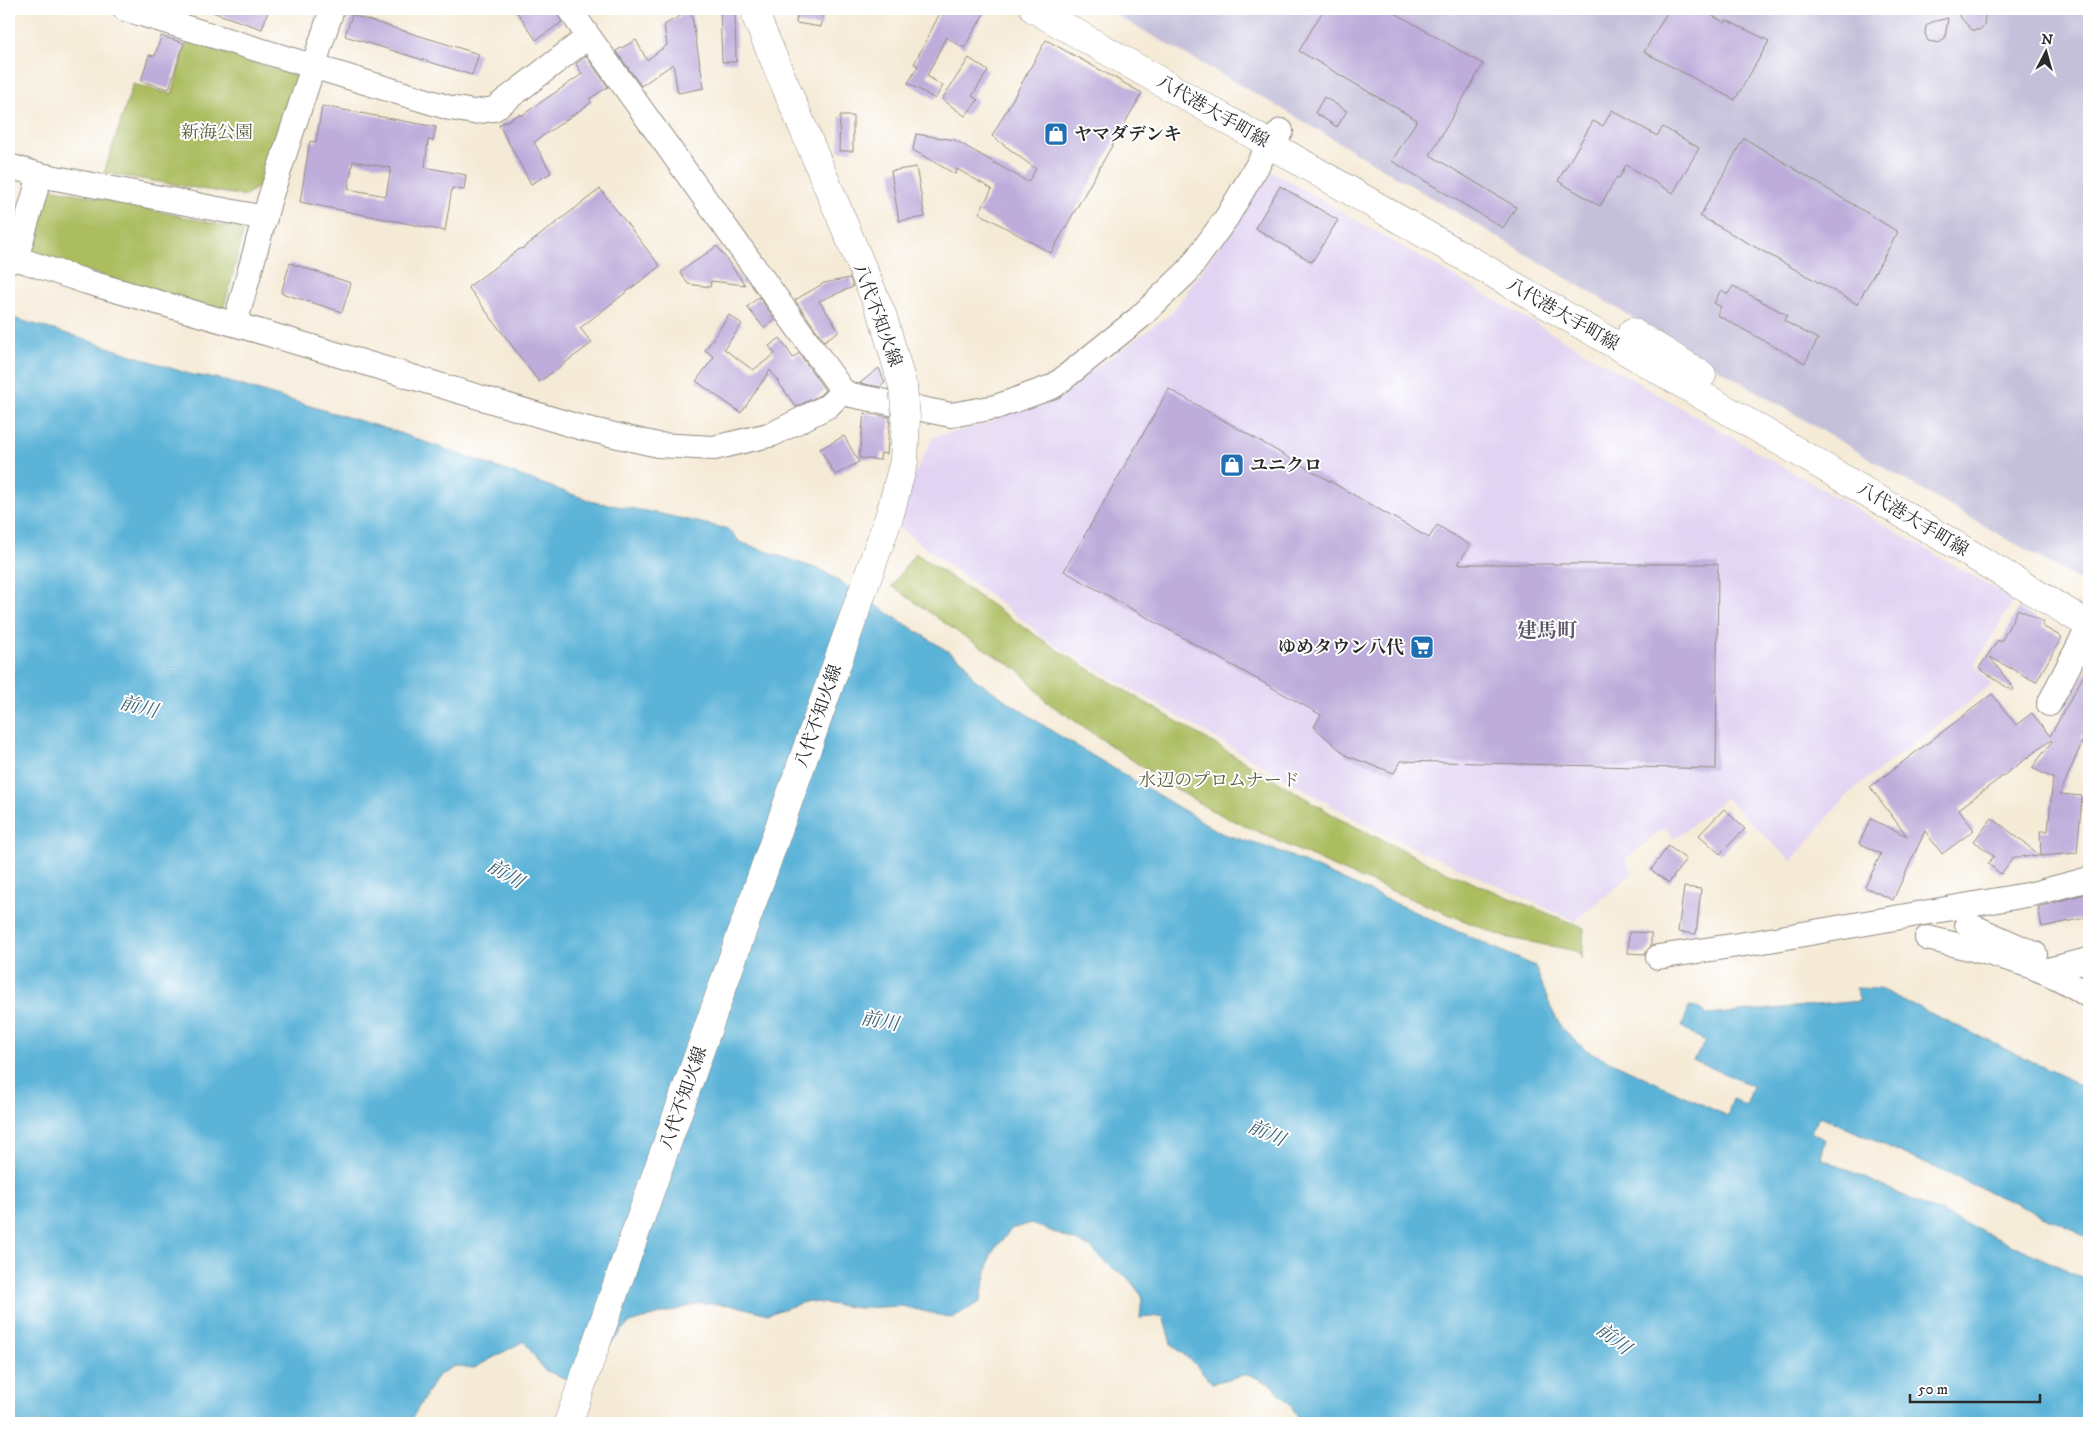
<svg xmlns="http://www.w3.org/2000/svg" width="2098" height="1432" font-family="'IM FELL DW Pica','Noto Serif JP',serif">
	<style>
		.built { fill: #e1d4f3 }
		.industrial { fill: #c5c0da }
		.green { fill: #acbd60; stroke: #6c7446 }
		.water { fill: #5bb3d8; stroke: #436f82 }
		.building { fill: #beaddb; fill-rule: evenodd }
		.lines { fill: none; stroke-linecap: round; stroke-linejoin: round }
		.minor-casing { stroke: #908a80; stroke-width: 26 }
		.major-casing { stroke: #908a80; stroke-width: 29 }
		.minor { stroke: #fff; stroke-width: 24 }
		.major { stroke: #fff; stroke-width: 28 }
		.major-bridge-casing { stroke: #908a80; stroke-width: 29; stroke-linecap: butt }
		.major-bridge { stroke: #fff; stroke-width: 28 }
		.labels { text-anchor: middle; stroke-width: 4; stroke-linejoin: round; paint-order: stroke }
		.street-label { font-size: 18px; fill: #2b2b2b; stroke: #fff }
		.park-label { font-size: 18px; fill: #585e3e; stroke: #fff }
		.poi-label { font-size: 18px; font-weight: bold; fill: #2b2b2b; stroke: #fff; text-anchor: start }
		.water-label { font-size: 19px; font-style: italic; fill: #3e6170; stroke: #fff }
		.quarter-label { font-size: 20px; font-weight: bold; fill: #5e5869; stroke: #fff }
	</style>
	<rect width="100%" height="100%" fill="#fff"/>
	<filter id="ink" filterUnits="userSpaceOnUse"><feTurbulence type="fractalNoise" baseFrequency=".02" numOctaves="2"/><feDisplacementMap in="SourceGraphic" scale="10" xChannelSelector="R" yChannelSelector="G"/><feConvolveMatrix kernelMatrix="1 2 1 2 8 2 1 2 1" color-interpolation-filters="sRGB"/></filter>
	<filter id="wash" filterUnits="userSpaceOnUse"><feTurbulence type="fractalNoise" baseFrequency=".0096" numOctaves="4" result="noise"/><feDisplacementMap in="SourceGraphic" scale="20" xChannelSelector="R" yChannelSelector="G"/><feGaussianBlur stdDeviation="1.12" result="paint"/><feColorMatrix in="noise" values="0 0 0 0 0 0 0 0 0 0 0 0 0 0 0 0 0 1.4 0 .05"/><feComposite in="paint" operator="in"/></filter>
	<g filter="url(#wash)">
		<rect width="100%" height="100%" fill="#f5ead6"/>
		<path class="built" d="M1271,171L2014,600L1975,664L1991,685L1849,793L1791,861L1726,798L1674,839L1665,827L1625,860L1633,873L1575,921L1367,826L1040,636L1037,631L892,522L933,437L986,424L1084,376L1172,313Z"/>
		<path class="industrial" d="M1105,9H2089V586L1922,490L1281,108Z"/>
		<g class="green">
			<path d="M187,40L298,77L263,183L245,196L104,173L133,84L172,94Z"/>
			<path d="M42,186L244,230L223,312L24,252Z"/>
			<path d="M915,553L1059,651L1342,820L1449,873L1584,928L1582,959L1577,951L1504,937L1336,868L1209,809L1157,777L1047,702L1020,671L956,631L892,586Z"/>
		</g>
		<path class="water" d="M9,317L75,336L192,375L216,378L394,431L594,502L652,512L728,529L740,542L823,571L966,663L973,678L1055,733L1223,834L1279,851L1535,966L1551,1008L1562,1029L1586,1050L1727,1116L1733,1099L1746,1106L1753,1086L1693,1060L1706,1042L1682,1027L1689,1007L1700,1008L1706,1015L1860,1001L1855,988L1880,989L2089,1089V1237L1820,1116L1811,1132L1825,1140L1821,1158L2089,1280V1423H1302L1291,1406L1272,1385L1248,1374L1212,1383L1196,1365L1171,1344L1163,1316L1140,1318L1142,1296L1127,1277L1111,1267L1090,1247L1031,1223L1011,1229L991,1254L980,1302L952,1318L902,1306L859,1308L808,1301L768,1314L733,1305L700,1303L629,1323L606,1349L569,1380L544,1370L524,1341L474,1368L454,1366L438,1375L409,1423H9Z"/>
		<g id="blocks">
			<g class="building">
				<path d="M212,9H269L262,29L212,12Z"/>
				<path d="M515,9H554L562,22L536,40Z"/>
				<path d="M720,9H735L736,62H722Z"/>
				<path d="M798,9H824L821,27L796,23Z"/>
				<path d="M942,9H987L964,48L946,37L927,76L943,86L935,99L908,83L918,66L914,64Z"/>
				<path d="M1324,9H1388L1483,64L1430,155L1516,207L1503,228L1392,161L1417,120L1299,51Z"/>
				<path d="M1669,9H1701L1725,23L1726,20L1769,41L1735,100L1644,52Z"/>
				<path d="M1953,9L1981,11L1985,16L1984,26L1979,30H1972Z"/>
				<path d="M691,10L704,88L678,93L673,64L641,86L616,51L636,40L647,60L667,45L664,25Z"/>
				<path d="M352,15L479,54L472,75L345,36Z"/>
				<path d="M1948,18L1945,38L1939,43L1928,41L1925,34L1926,26L1932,22Z"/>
				<path d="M161,36L184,43L169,89L141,81L149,55L155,56Z"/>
				<path d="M1046,40L1142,93L1051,253L979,213L992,189L957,169L955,174L913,150L916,134L955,140L1028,182L1036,169L992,136Z"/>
				<path d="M586,56L608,87L589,99L592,102L534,142L551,173L531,184L499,125L520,114L521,116L582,74L576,64Z"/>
				<path d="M969,58L988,71L972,96L978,100L965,116L942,99Z"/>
				<path d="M1324,97L1347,111L1337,127L1315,113Z"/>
				<path d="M322,106L436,127L433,141L428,140L425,167L466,175L464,190L452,188L445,231L300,202L310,141L316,142ZM353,161L391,168L386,196L348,189Z"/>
				<path d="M1612,110L1657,136L1663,127L1699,148L1673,193L1626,165L1619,178L1617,177L1600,206L1558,181L1593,121L1603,126Z"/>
				<path d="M840,116H853V151H839Z"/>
				<path d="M1744,138L1898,232L1857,304L1700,216Z"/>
				<path d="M916,167L925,217L899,221L891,171Z"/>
				<path d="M1280,186L1338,220L1312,262L1255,228Z"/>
				<path d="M600,189L660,266L580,328L592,343L539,382L468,287L521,248L522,249Z"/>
				<path d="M717,246L745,285L711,281L710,287L688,284L680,272Z"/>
				<path d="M290,263L351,283L342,312L281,293Z"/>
				<path d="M850,278L853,287L819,301L839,331L824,341L795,300L824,283Z"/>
				<path d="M1733,286L1787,315L1784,321L1818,339L1805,363L1717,315L1721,307L1714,303L1721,290L1728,294Z"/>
				<path d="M759,297L775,320L764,328L747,307Z"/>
				<path d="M729,315L742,324L724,349L753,370L775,354L769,346L780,338L793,358L799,353L825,390L820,395L796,407L770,370L741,413L696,381L714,357L705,350Z"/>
				<path d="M879,368L885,383L880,387L860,383Z"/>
				<path d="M1169,389L1429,538L1437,525L1470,545L1458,564H1718L1716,769L1401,761L1394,773L1347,756L1314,727L1321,715L1064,571Z"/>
				<path d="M864,413L890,417L887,454L881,453L880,460L859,458Z"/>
				<path d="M844,436L859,462L835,475L820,449Z"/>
				<path d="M2018,609L2044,622L2042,626L2062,637L2036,682L1990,657L2014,689L2012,691L1979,668L1998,640L2001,642Z"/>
				<path d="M2089,666V721L2081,736L2084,738L2060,794L2082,796L2077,853L2041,856L2040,831H2048L2053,778L2032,768L2052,741L2051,740L1959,809L1974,830L1942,854L1925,831L1893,900L1865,887L1881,854L1859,843L1871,819L1907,836L1870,787L1992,694L2016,725L2032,713L2050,736Z"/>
				<path d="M1724,809L1745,829L1720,854L1699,835Z"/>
				<path d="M1992,818L2009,831L2041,856L2014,857L2001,874L1988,864L1994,856L1974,841Z"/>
				<path d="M1668,846L1686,859L1669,883L1651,870Z"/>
				<path d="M1684,887L1701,889L1696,934L1678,932Z"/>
				<path d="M2089,893V917L2042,927L2038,907Z"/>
				<path d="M1629,932L1651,933V946L1645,954L1628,953Z"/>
			</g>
		</g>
	</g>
	<g filter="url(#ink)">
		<use href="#blocks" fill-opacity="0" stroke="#908a80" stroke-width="1"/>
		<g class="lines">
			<g class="minor-casing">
				<g id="minor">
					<path d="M125,9L450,108L474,112L494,109L588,37"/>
					<path d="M569,9L843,391L851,395L951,415L996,407L1054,386L1139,318L1188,271L1227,217L1270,144L1281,131"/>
					<path d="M9,166L40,175L265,218"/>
					<path d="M16,259L40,175"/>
					<path d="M9,262L16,259L27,262L87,282L272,335L579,427L658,445L714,448L773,434L828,406L843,391"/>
					<path d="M235,324L270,198L332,9"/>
					<path d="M2049,704L2089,626"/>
					<path d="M1967,924L2035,954"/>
					<path d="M1927,938C1982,951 2042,963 2089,996"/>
					<path d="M1658,957L1758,942L2032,894L2089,879"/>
					<path d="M2044,971L2089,960"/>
				</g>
			</g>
			<g class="major-casing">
				<g id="major">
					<path d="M755,9L757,19L883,317L903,387"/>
					<path d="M1034,9C1387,211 1740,415 2089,625"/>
					<path d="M1632,332L1702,375"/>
				</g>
			</g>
			<use href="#minor" class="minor"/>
			<use href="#major" class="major"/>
			<g class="major-bridge-casing">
				<path id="major-bridge" d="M568,1423L890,514L904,461L906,417L903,387"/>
			</g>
			<use href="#major-bridge" class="major-bridge"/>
		</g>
	</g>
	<defs>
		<g id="shop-square" transform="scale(1.25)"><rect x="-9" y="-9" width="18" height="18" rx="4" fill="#1f6fb2" stroke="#fff"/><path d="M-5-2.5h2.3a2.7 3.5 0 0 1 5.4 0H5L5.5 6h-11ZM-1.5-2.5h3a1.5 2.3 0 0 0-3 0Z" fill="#fff"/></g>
		<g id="supermarket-square" transform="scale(1.25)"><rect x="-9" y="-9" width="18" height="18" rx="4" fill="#1f6fb2" stroke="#fff"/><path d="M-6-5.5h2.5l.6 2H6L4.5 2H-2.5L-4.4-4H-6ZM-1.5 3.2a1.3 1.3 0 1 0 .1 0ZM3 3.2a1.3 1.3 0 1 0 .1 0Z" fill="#fff"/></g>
	</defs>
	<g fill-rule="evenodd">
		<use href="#shop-square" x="1056" y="134"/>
		<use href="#shop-square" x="1232" y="465"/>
		<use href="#supermarket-square" x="1422" y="647"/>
	</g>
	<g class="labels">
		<g class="street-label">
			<text transform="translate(1213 111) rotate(30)" y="6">八代港大手町線</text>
			<text transform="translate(1563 314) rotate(30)" y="6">八代港大手町線</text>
			<text transform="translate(878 315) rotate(70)" y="6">八代不知火線</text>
			<text transform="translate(1913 519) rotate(31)" y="6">八代港大手町線</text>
			<text transform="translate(818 716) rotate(-71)" y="6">八代不知火線</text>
			<text transform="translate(683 1098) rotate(-71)" y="6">八代不知火線</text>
		</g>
		<g class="park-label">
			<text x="217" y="138">新海公園</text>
			<text x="1219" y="786">水辺のプロムナード</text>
		</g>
		<g class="poi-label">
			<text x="1074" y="140">ヤマダデンキ</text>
			<text x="1250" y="471">ユニクロ</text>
			<text x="1404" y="653" text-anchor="end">ゆめタウン八代</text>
		</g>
		<g class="water-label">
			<text transform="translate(139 706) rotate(15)" y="7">前川</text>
			<text transform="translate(506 873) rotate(31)" y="7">前川</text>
			<text transform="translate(880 1020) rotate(10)" y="7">前川</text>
			<text transform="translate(1267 1132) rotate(24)" y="7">前川</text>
			<text transform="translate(1614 1338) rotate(38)" y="7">前川</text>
		</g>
		<g class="quarter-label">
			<text x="1547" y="637">建馬町</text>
		</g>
	</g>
	<rect width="2098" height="1432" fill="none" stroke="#fff" stroke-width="30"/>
	<g transform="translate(2046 52) rotate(6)" stroke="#ffffff" stroke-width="4" paint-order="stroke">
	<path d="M0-4L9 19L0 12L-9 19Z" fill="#2b2b2b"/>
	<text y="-8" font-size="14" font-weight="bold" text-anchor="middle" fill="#2b2b2b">N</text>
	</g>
	<path d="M1910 1394v8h130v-8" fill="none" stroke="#2b2b2b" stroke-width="2.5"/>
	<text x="1918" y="1394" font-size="15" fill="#2b2b2b" stroke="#ffffff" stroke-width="4" paint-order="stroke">50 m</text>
</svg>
